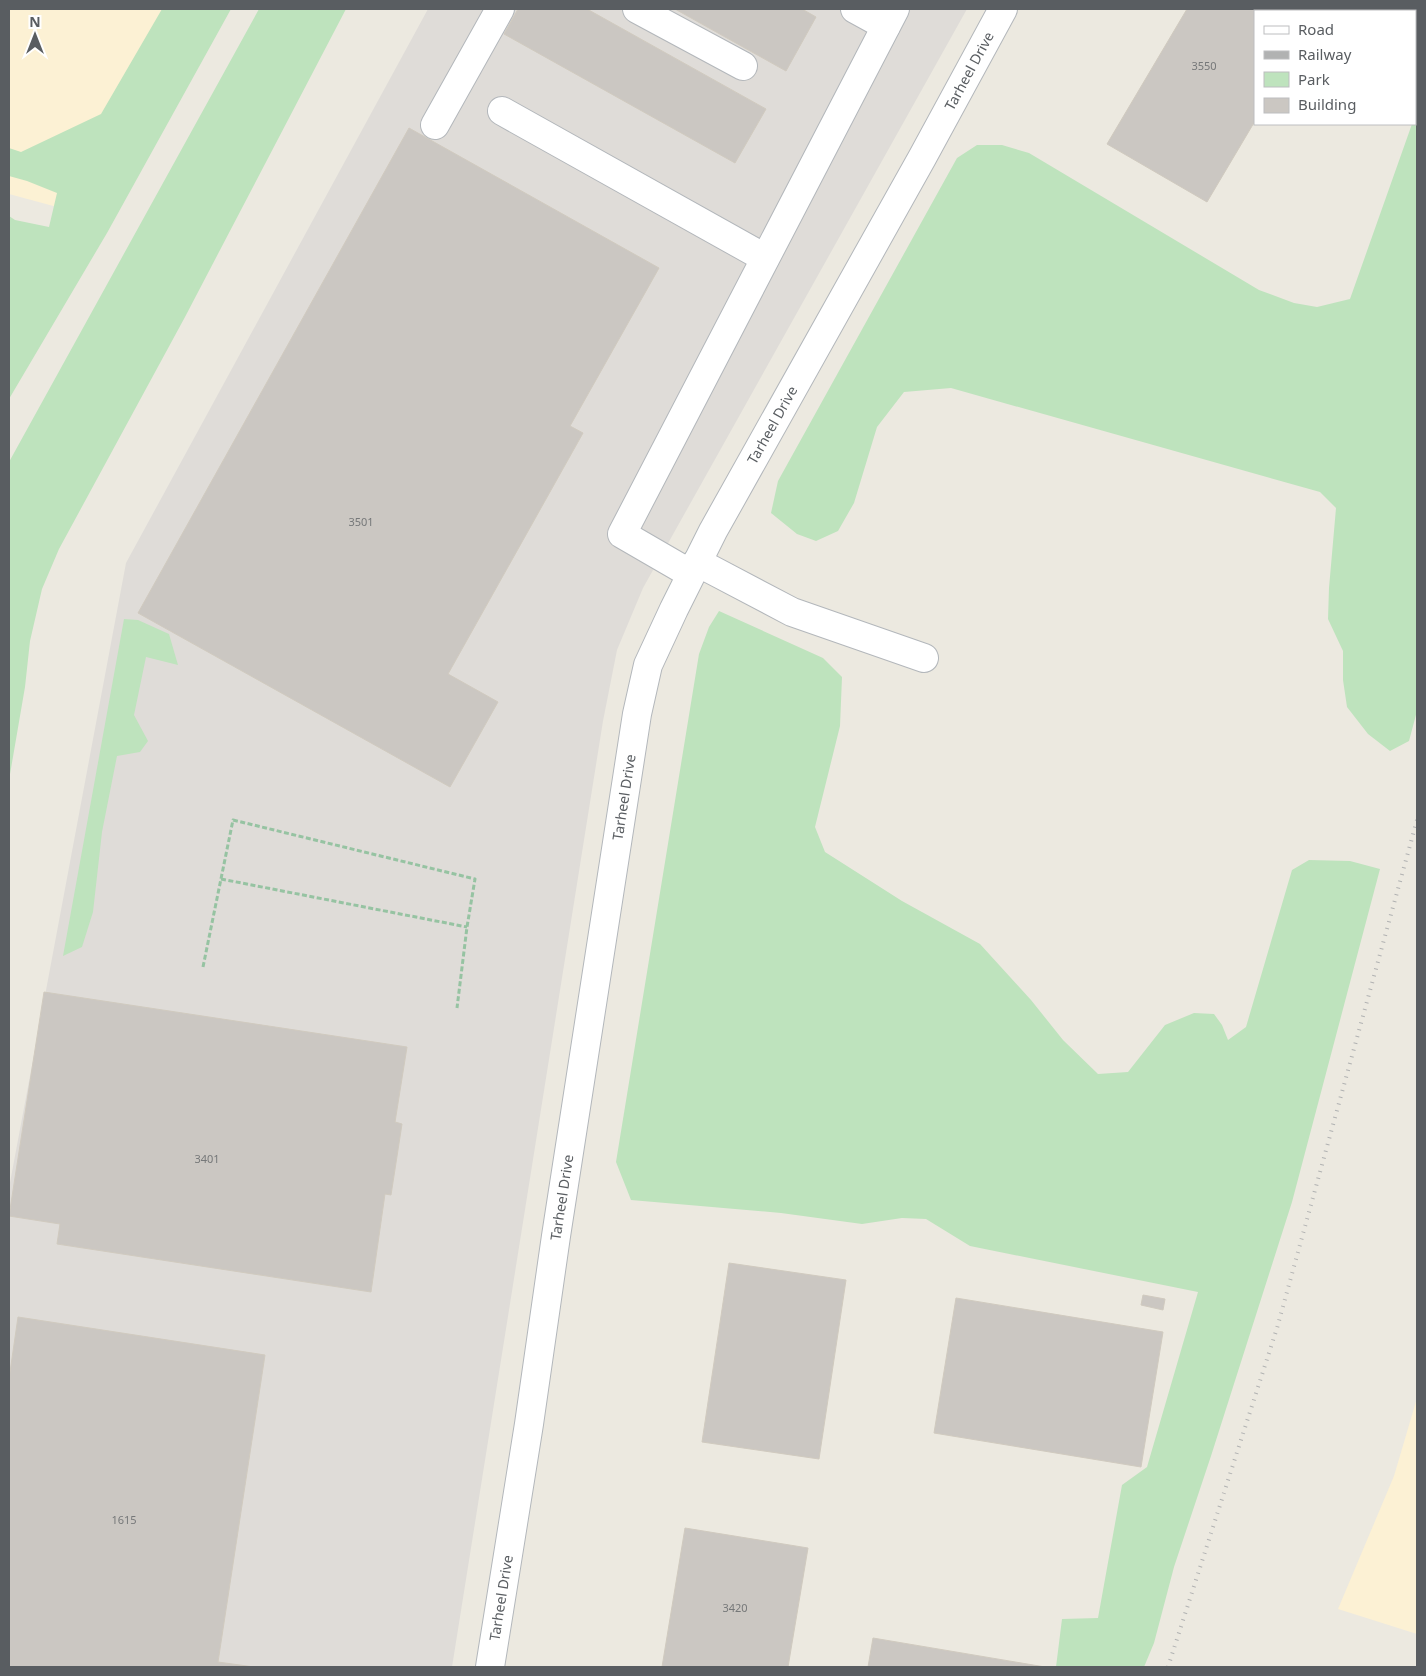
<svg xmlns="http://www.w3.org/2000/svg" width="1426" height="1676" font-family="'Noto Sans',sans-serif">
	<style>
		.commercial { fill: #fcf1d4 }
		.industrial { fill: #dfdcd8 }
		.green { fill: #bee3bd }
		.building { fill: #cbc7c2; stroke: #d0cabf }
		.lines { fill: none; stroke-linecap: round; stroke-linejoin: round }
		.minor-casing { stroke: #b3b7bb; stroke-width: 30 }
		.path { stroke: #96c3a2; stroke-width: 3; stroke-dasharray: 5 2.5; stroke-linecap: butt }
		.minor { stroke: #fff; stroke-width: 28 }
		.rail { stroke: #b1b2b2; stroke-width: 4; stroke-dasharray: 1 6; stroke-linecap: butt }
		.labels { text-anchor: middle; stroke-width: 4; stroke-linejoin: round; paint-order: stroke }
		.number-label { font-size: 11px; fill: #767879 }
		.street-label { font-size: 14px; fill: #595d61; stroke: #fff }
	</style>
	<rect width="100%" height="100%" fill="#ece9e0"/>
	<g class="commercial">
		<path d="M9,9H182L72,211L9,194Z"/>
		<path d="M1417,1398V1634L1338,1609L1394,1476Z"/>
	</g>
	<path class="industrial" d="M428,9H967L643,588L617,650L603,721L452,1667H9V1188L126,563Z"/>
	<g class="green">
		<path d="M162,9H231L107,233L9,399V216L15,220L49,227L57,193L27,181L9,176V148L21,152L101,114Z"/>
		<path d="M259,9H346L185,317L59,549L42,589L30,641L25,687L9,780V462Z"/>
		<path d="M1417,107V711L1409,741L1390,751L1368,734L1347,707L1343,680V651L1328,619L1329,588L1336,508L1320,492L951,388L904,392L877,427L854,503L838,531L816,541L797,534L771,513L778,481L957,158L977,145H1002L1029,153L1259,290L1294,303L1317,307L1350,299L1412,124H1415V115Z"/>
		<path d="M719,611L823,658L842,677L840,726L815,827L825,852L902,901L980,944L1031,1000L1063,1040L1098,1074L1128,1072L1165,1025L1194,1013L1214,1014L1222,1025L1228,1040L1246,1027L1292,870L1309,860L1350,861L1380,869L1292,1202L1211,1456L1174,1567L1154,1643L1144,1667H1056L1062,1619L1098,1618L1122,1485L1147,1467L1198,1292L970,1246L926,1219L902,1218L862,1224L781,1213L631,1200L616,1162L699,654L709,627Z"/>
		<path d="M124,619L138,620L169,634L178,665L146,657L134,715L148,741L140,752L117,756L102,832L93,912L82,947L63,956Z"/>
	</g>
	<g class="building">
		<path d="M518,9H587L766,109L735,163L504,34Z"/>
		<path d="M675,9H802L816,17L786,71Z"/>
		<path d="M1187,9H1321L1319,11H1255V121L1207,202L1107,144Z"/>
		<path d="M409,128L659,268L570,426L583,433L448,674L498,702L450,787L138,613Z"/>
		<path d="M44,992L407,1047L395,1122L402,1124L391,1195L385,1194L371,1292L57,1244L60,1224L9,1216Z"/>
		<path d="M729,1263L846,1280L819,1459L702,1442Z"/>
		<path d="M1143,1295L1165,1299L1163,1310L1141,1305Z"/>
		<path d="M956,1298L1163,1332L1141,1467L934,1433Z"/>
		<path d="M18,1317L265,1355L218,1662L254,1667H9V1379Z"/>
		<path d="M685,1528L808,1548L788,1667H662Z"/>
		<path d="M873,1638L1045,1667H868Z"/>
	</g>
	<g class="lines">
		<g class="minor-casing">
			<g id="minor">
				<path d="M637,9L743,66"/>
				<path d="M855,9L886,26"/>
				<path d="M502,111L765,258"/>
				<path d="M435,125L500,9"/>
				<path d="M697,562L792,612L924,658"/>
				<path d="M691,574L622,534L895,9"/>
				<path id="s1" d="M490,1667L529,1424L556,1236L637,714L648,665L674,609L713,531L922,158L1003,9"/>
			</g>
		</g>
		<g class="path">
			<path d="M221,879L467,927"/>
			<path d="M203,967L233,820L475,879L467,927L457,1008"/>
		</g>
		<use href="#minor" class="minor"/>
		<path class="rail" d="M1168,1667L1277,1328L1417,820"/>
	</g>
	<g class="labels">
		<g class="number-label">
			<text x="1204" y="70">3550</text>
			<text x="361" y="526">3501</text>
			<text x="207" y="1163">3401</text>
			<text x="124" y="1524">1615</text>
			<text x="735" y="1612">3420</text>
		</g>
		<g class="street-label">
			<text dy="5" stroke="none"><textPath href="#s1" startOffset="1690">Tarheel Drive</textPath></text>
			<text dy="5" stroke="none"><textPath href="#s1" startOffset="1285">Tarheel Drive</textPath></text>
			<text dy="5" stroke="none"><textPath href="#s1" startOffset="880">Tarheel Drive</textPath></text>
			<text dy="5" stroke="none"><textPath href="#s1" startOffset="475">Tarheel Drive</textPath></text>
			<text dy="5" stroke="none"><textPath href="#s1" startOffset="70">Tarheel Drive</textPath></text>
		</g>
	</g>
	<rect width="1426" height="1676" fill="none" stroke="#595d61" stroke-width="20"/>
	<rect x="1254" y="10" width="162" height="115" fill="#ffffff" stroke="#bdbec0"/>
	<rect x="1264" y="26" width="25" height="8" fill="#ffffff" stroke="#bdbec0"/>
	<text x="1298" y="35" font-size="15" fill="#595d61">Road</text>
	<rect x="1264" y="51" width="25" height="8" fill="#b1b2b2" stroke="#bdbec0"/>
	<text x="1298" y="60" font-size="15" fill="#595d61">Railway</text>
	<rect x="1264" y="72" width="25" height="15" fill="#bee3bd" stroke="#bdbec0"/>
	<text x="1298" y="85" font-size="15" fill="#595d61">Park</text>
	<rect x="1264" y="98" width="25" height="15" fill="#cbc7c2" stroke="#bdbec0"/>
	<text x="1298" y="110" font-size="15" fill="#595d61">Building</text>
	<g transform="translate(35 35)" stroke="#ffffff" stroke-width="4" paint-order="stroke">
	<path d="M0-4L9 19L0 12L-9 19Z" fill="#595d61"/>
	<text y="-8" font-size="14" font-weight="bold" text-anchor="middle" fill="#595d61">N</text>
	</g>
</svg>
